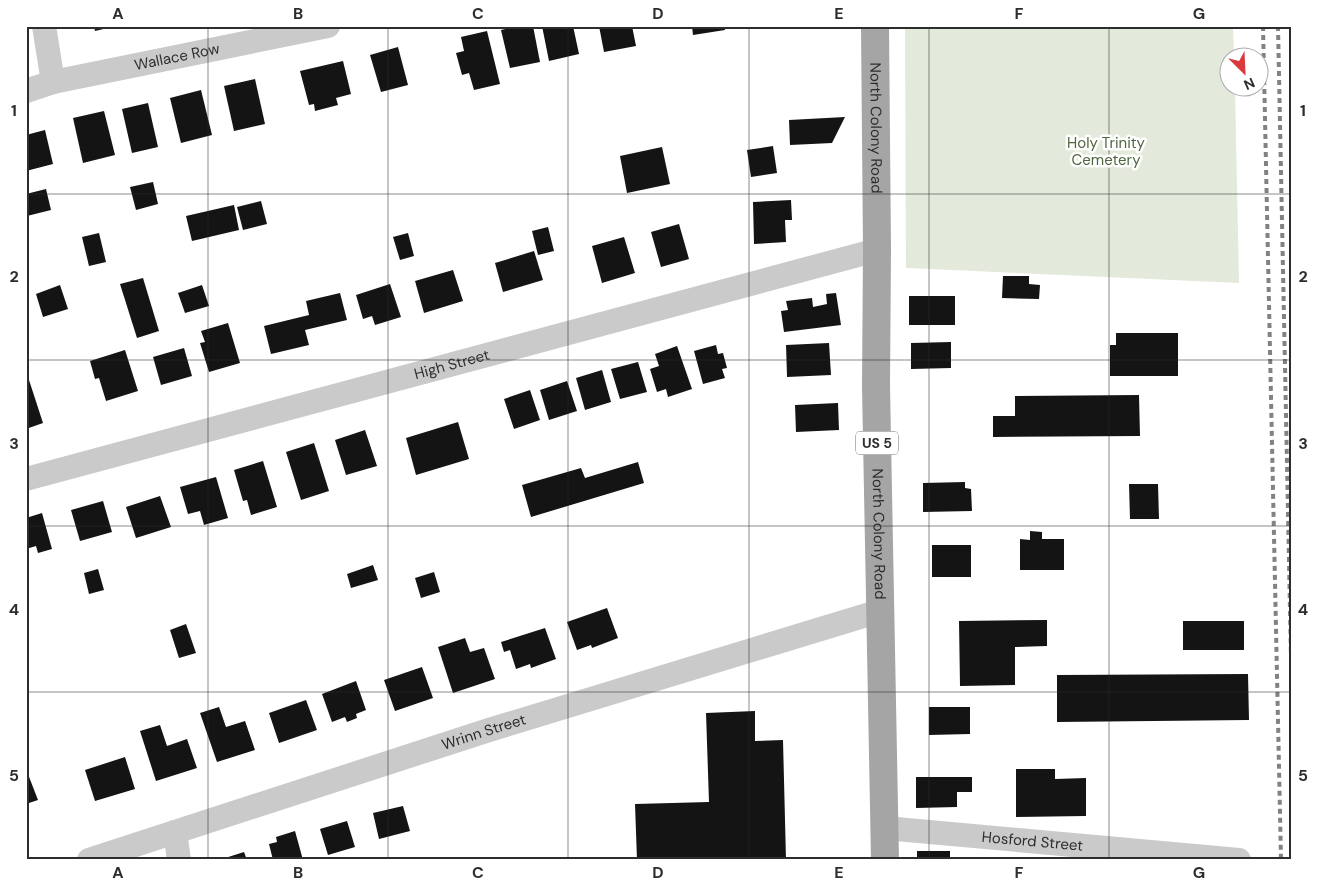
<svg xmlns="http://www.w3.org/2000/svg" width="1317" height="886" font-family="'DM Sans',sans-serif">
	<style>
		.green { fill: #e3eadc }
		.building { fill: #141414 }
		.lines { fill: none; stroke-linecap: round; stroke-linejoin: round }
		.street { stroke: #cacaca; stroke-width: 24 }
		.primary { stroke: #a5a5a5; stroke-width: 28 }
		.rail { stroke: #828282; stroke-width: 4; stroke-dasharray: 5 4; stroke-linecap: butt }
		.grid { fill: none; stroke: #2d2d2d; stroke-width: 1; stroke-opacity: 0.55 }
		.labels { text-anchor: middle; stroke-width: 5; stroke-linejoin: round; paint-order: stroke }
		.shield { fill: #fff; stroke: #6c6c6c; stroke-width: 1 }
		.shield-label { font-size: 14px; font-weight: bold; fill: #2d2d2d }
		.street-label { font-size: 15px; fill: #2d2d2d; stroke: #fff }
		.park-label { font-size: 15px; fill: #4f663e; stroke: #fff }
		.neatline { fill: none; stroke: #2d2d2d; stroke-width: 2 }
		.grid-label { font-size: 16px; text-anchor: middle; font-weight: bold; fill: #2d2d2d }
	</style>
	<rect width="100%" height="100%" fill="#fff"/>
	<path class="green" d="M905,26H1233L1234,57L1230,58V88H1235L1239,283L906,268Z"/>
	<g class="building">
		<path d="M94,26H112V27L95,31Z"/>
		<path d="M518,26H533L540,62L510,68L501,30Z"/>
		<path d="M542,26H573L579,54L549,61Z"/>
		<path d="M599,26H632L636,46L604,52Z"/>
		<path d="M692,26H724L725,30L693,35Z"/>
		<path d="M487,31L500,84L474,90L469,73L462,75L456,53L464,51L461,37Z"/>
		<path d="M398,47L408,85L381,92L370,55Z"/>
		<path d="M343,61L351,94L336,98L338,105L315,111L314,104L309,105L300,71Z"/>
		<path d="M255,79L265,124L234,131L224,86Z"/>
		<path d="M201,90L212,135L181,143L170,98Z"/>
		<path d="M148,103L158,147L132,153L122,109Z"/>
		<path d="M104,111L115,155L83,163L73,118Z"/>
		<path d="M845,117L832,143L790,145L789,120Z"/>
		<path d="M45,130L53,164L26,171V135Z"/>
		<path d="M773,146L777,173L751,177L747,150Z"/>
		<path d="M662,147L670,184L627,193L620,156Z"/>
		<path d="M153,182L158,204L136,210L130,187Z"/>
		<path d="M46,189L51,210L27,216L26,194Z"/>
		<path d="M791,200L792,220H785L786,242L754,244L753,202Z"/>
		<path d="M261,201L267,224L243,230L237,207Z"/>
		<path d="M234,205L239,230L192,241L186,216Z"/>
		<path d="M679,224L689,259L661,267L651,232Z"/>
		<path d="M548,227L554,251L538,255L532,231Z"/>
		<path d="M99,233L106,262L89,266L82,237Z"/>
		<path d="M408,233L414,256L400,260L393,237Z"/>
		<path d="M624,237L635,273L602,283L592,246Z"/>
		<path d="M534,251L543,280L503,292L495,263Z"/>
		<path d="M453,270L463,301L424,313L415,281Z"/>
		<path d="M1003,276H1029V284L1040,285L1039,299L1002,298Z"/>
		<path d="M143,278L159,331L137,338L120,284Z"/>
		<path d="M390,284L401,317L375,325L372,316L363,319L356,295Z"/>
		<path d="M60,285L68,309L43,317L36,294Z"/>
		<path d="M202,285L209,306L185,313L178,293Z"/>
		<path d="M340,293L347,320L305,330L309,345L271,354L264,326L309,315L306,301Z"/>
		<path d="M836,293L841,325L784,332L781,311L788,310L786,301L812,298L813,307L827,304L826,294Z"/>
		<rect x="909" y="296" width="46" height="29"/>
		<path d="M228,323L240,363L209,372L200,343L205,342L201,331Z"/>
		<path d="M1116,333H1178V376H1110V345H1116Z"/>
		<path d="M951,342V368L911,369V343Z"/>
		<path d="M829,343L831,375L787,377L786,345Z"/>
		<path d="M716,345L718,354L723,353L727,368L722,369L725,378L703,384L694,351Z"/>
		<path d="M677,346L692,389L668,397L666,389L657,392L650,369L659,366L655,354Z"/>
		<path d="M184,348L192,376L161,385L153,357Z"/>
		<path d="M125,350L138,391L106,401L99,378L95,379L90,361Z"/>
		<path d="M638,362L647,392L620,399L611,369Z"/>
		<path d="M602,370L611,402L585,410L576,378Z"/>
		<path d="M29,380L43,423L26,429V381Z"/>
		<path d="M567,381L577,411L549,420L540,390Z"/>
		<path d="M530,390L540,420L514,429L504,399Z"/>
		<path d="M1139,395L1140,436L993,437V416H1015V396Z"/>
		<path d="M838,403L839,430L796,432L795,405Z"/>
		<path d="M458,422L469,459L416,475L406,438Z"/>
		<path d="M365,430L377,466L346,475L335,440Z"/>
		<path d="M314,443L329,491L301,500L286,452Z"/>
		<path d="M263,461L277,507L251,515L247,500L243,501L234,470Z"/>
		<path d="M638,462L644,483L531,517L522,485L581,468L585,478Z"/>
		<path d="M216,477L228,518L204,525L200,511L188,514L180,487Z"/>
		<path d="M965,482V488L971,489L972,511L923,512V483Z"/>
		<path d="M1129,484H1158L1159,519H1130Z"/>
		<path d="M160,496L171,527L136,538L126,507Z"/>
		<path d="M103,501L112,532L80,541L71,510Z"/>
		<path d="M42,513L52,549L38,553L36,546L26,549V518Z"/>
		<path d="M1030,531L1042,532V539H1064V570H1020V539L1030,540Z"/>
		<rect x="932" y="545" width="39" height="32"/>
		<path d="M373,565L378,580L351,588L347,574Z"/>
		<path d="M98,569L104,590L89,594L84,573Z"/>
		<path d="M434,572L440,592L421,598L415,578Z"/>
		<path d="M607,608L618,638L592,648L591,645L577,650L567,622Z"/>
		<path d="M1047,620V646L1015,647V685L960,686L959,621Z"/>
		<rect x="1183" y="621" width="61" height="29"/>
		<path d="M186,624L196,653L179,658L170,630Z"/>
		<path d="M545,628L556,659L531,668L530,664L516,669L510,650L504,652L501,642Z"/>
		<path d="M465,638L470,652L484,648L495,679L453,693L438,647Z"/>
		<path d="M422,667L433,698L395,711L384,680Z"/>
		<path d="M1248,674L1249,720L1057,722V675Z"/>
		<path d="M356,681L366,710L356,714L357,718L347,722L345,717L332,722L322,694Z"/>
		<path d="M306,700L317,730L279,743L269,713Z"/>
		<path d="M219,707L226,727L245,721L255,750L217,762L200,713Z"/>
		<path d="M929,707H970V734L929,735Z"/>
		<path d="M755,711V741L783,740L786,860H637L635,804L709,802L706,713Z"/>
		<path d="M160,725L167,746L187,739L197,768L156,781L140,731Z"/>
		<path d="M125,757L135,789L95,801L85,770Z"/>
		<path d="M26,769L38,800L26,804Z"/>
		<path d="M1016,769H1055V779L1086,778V816L1016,817Z"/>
		<path d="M916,777H972V792H957V807L916,808Z"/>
		<path d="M403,806L410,831L379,839L373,813Z"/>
		<path d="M347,821L355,847L328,855L320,829Z"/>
		<path d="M295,831L303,860H273L269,844L277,842L276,837Z"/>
		<rect x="917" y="851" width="33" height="9"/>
		<path d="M244,852L247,860H222V859Z"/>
	</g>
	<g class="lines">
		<g class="street">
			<path d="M44,26L53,82"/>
			<path id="s1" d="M26,91L53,82L328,26"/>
			<path id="s2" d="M26,479L877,250"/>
			<path id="s3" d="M885,828L1239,860"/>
			<path d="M175,832L179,860"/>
			<path id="s4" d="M89,860L489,730L880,611"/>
		</g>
		<path class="primary" id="s5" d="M875,26L877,250L876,386L885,860"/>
		<g class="rail">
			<path d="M1263,26L1281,860"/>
			<path d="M1278,26L1291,658"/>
		</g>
	</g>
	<path class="grid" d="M208,26V860M388,26V860M568,26V860M749,26V860M929,26V860M1109,26V860M26,194H1291M26,360H1291M26,526H1291M26,692H1291"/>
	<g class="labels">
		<rect class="shield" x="856" y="431.5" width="42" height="23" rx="4"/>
		<g class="shield-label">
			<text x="877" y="448">US 5</text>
		</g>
		<g class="street-label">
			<text dy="5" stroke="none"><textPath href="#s1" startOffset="155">Wallace Row</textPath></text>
			<text dy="5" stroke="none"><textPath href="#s5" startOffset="102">North Colony Road</textPath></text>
			<text dy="5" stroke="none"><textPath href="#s2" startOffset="441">High Street</textPath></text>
			<text dy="5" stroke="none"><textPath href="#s5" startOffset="508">North Colony Road</textPath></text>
			<text dy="5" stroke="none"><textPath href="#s4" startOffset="415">Wrinn Street</textPath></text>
			<text dy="5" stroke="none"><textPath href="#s3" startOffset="148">Hosford Street</textPath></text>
		</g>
		<g class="park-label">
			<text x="1106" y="148">Holy Trinity<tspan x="1106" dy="17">Cemetery</tspan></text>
		</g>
	</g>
	<rect width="1317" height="886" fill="none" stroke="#ffffff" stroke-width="55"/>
	<g transform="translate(1244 72) rotate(156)"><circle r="24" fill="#ffffff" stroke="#ababab"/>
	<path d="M0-4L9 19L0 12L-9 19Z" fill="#da3a3e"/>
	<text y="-8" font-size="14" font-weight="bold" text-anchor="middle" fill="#2d2d2d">N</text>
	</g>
	<rect x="28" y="28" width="1262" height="830" class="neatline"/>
	<g class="grid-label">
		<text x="118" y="19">A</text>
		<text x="298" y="19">B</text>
		<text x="478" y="19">C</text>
		<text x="658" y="19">D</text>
		<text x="839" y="19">E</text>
		<text x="1019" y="19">F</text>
		<text x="1199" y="19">G</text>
		<text x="14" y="116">1</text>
		<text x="1303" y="116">1</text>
		<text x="14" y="282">2</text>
		<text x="1303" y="282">2</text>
		<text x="14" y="449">3</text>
		<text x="1303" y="449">3</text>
		<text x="14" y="615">4</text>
		<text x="1303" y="615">4</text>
		<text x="14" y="781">5</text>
		<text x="1303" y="781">5</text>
		<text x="118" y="878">A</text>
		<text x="298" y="878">B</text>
		<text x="478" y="878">C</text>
		<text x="658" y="878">D</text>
		<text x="839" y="878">E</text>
		<text x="1019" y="878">F</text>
		<text x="1199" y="878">G</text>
	</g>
</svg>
